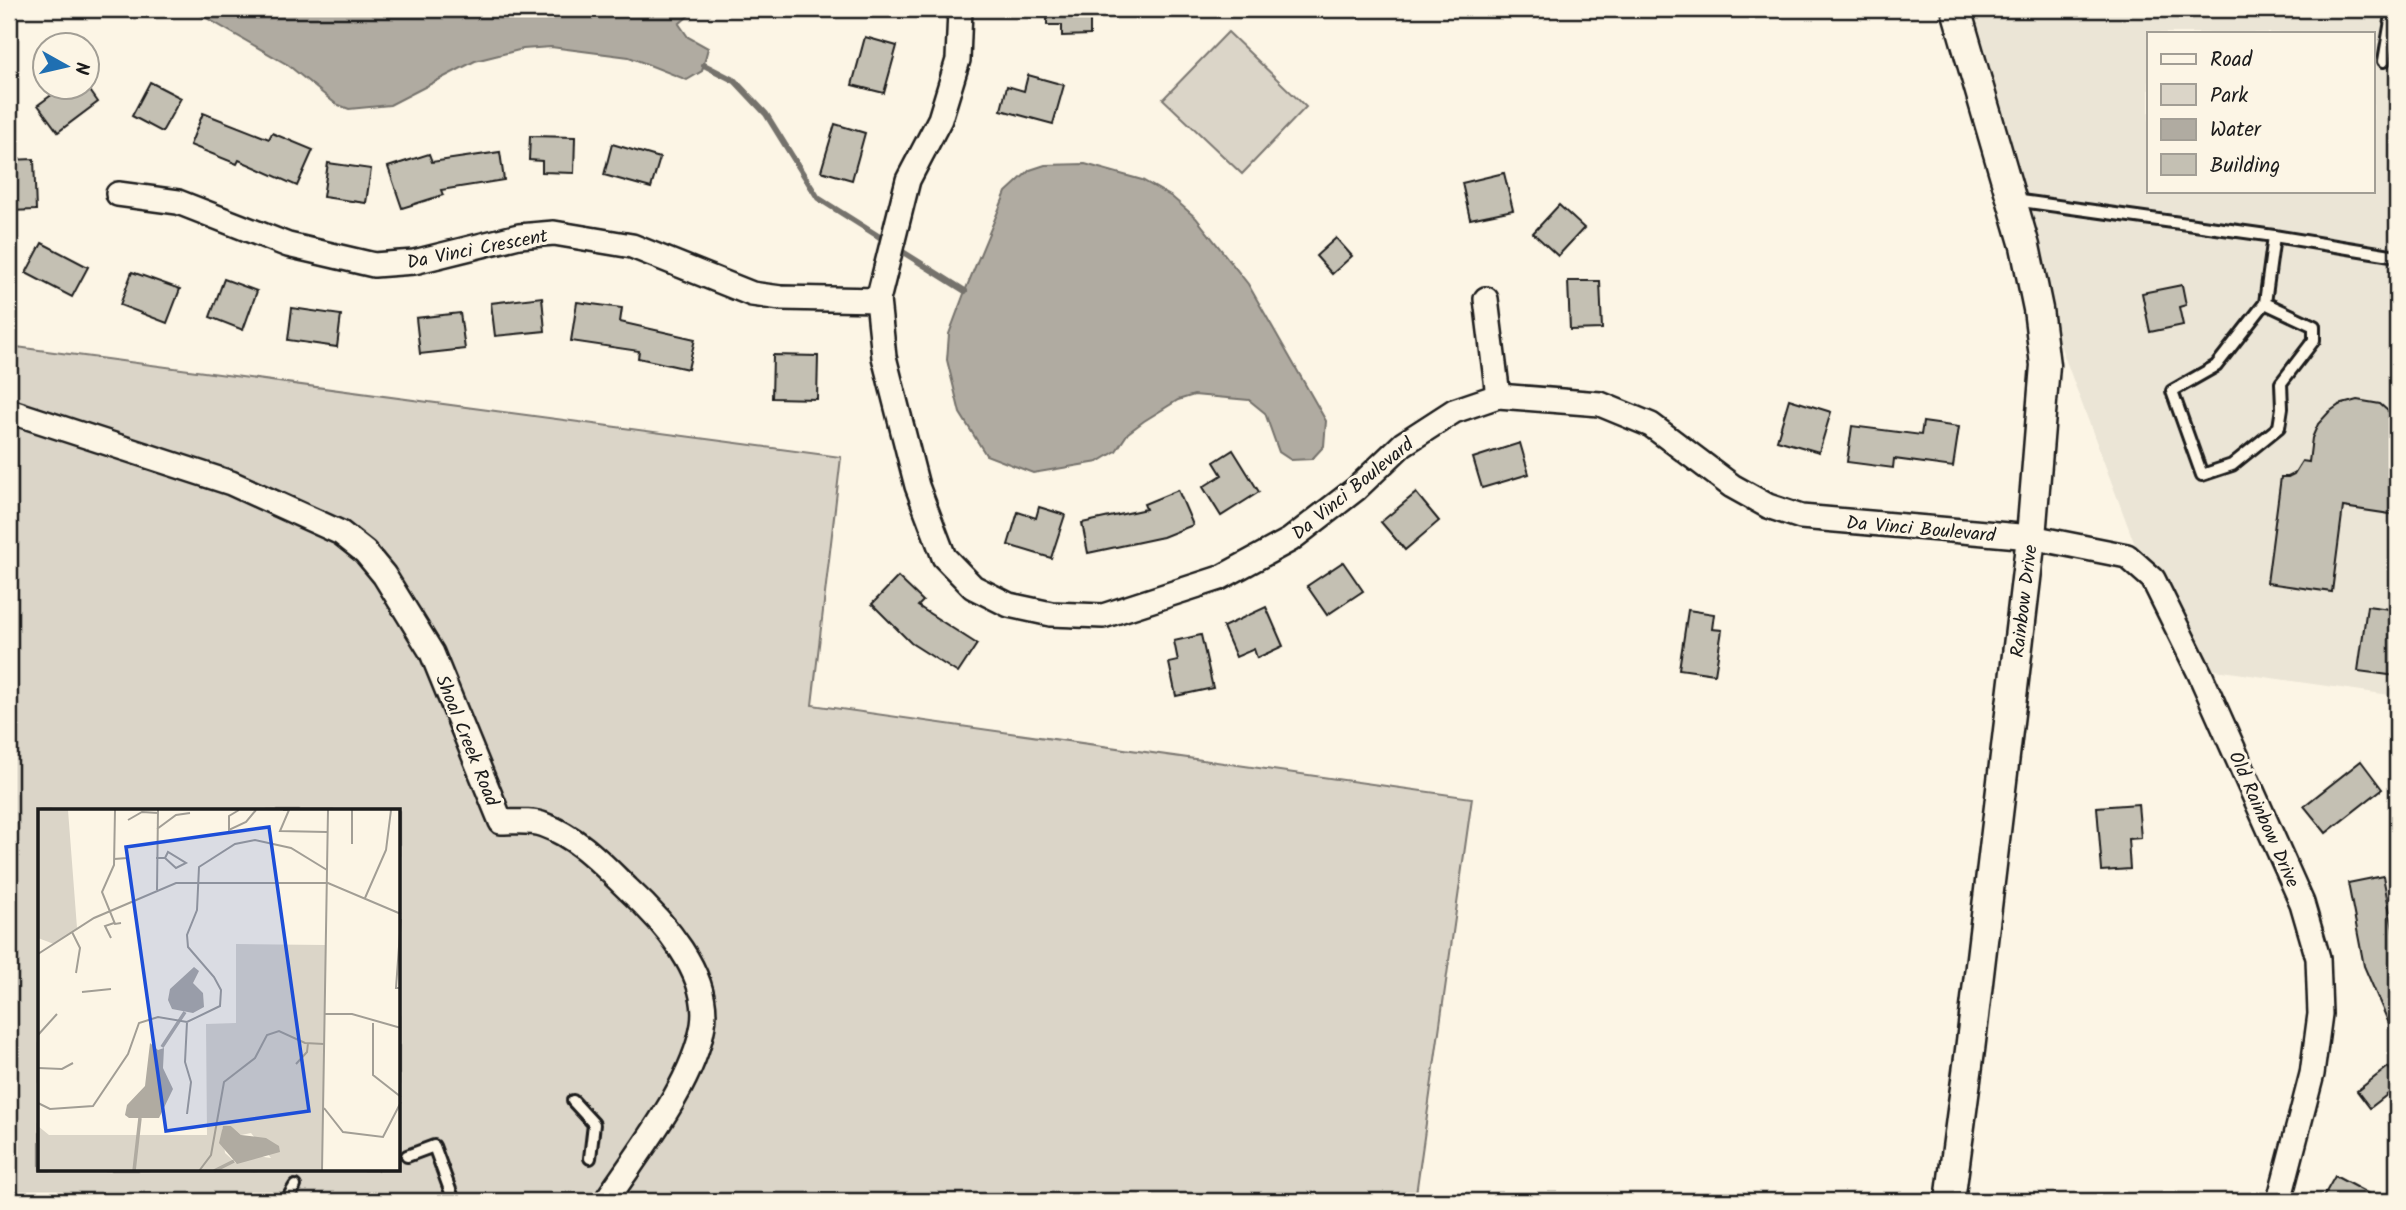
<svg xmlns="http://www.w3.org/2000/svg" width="2406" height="1210" font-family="Kalam,sans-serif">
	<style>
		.built { fill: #ebe5d6; fill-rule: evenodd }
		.green { fill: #dbd5c8; stroke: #7c7872; stroke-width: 2; fill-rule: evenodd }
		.water { fill: #b0aba1; stroke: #75726c; stroke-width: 2 }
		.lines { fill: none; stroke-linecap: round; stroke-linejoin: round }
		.stream { stroke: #75726c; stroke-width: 6 }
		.building { fill: #c4c0b3; stroke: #1c1c1c; stroke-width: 2 }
		.service-casing { stroke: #1c1c1c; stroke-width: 16 }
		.minor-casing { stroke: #1c1c1c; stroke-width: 28 }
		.tertiary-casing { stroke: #1c1c1c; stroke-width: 33 }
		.service { stroke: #fcf5e5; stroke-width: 10 }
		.minor { stroke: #fcf5e5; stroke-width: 23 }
		.tertiary { stroke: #fcf5e5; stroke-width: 28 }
		.labels { text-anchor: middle; stroke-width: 6; stroke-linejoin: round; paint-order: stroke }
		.street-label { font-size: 19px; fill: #1c1c1c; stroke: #fcf5e5 }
		.inset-river { fill: none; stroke: #b0aba1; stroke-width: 3.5 }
		.inset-road { fill: none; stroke: #a29e95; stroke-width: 2 }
		.view { fill: #1d4ed8; fill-opacity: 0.15; stroke: #1d4ed8; stroke-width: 3.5 }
		.inset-edge { fill: none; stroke: #1c1c1c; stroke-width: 3.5 }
	</style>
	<rect width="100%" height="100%" fill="#fcf5e5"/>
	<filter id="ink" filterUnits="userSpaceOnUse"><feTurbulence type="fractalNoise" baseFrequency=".0143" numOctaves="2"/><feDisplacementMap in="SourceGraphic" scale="14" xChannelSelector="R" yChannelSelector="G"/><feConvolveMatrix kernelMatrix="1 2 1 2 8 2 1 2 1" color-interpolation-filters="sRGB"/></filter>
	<g filter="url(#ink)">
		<path class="built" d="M1949,9H2397V696L2180,665L1994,169ZM2149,33H2373V191H2149Z"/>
		<g class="green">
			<path d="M1228,32L1306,107L1242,174L1163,99Z"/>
			<path d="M9,346L841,457L812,705L1472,798L1415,1201H9ZM40,811H399V1170H40Z"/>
		</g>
		<g class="water">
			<path d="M191,9H696L679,24L688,37L708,48L702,71L687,80L629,57L551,47L523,49L475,61L390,105L349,109L336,104L288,65Z"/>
			<path d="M1085,164L1142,180L1172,197L1196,218L1248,284L1326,421L1324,446L1312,459L1291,460L1279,452L1265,413L1249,400L1194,395L1178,400L1144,421L1128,433L1116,451L1098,462L1033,473L986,455L960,413L947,360L949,334L965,291L1006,192L1030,170L1045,165Z"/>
		</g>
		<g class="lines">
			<g class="stream">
				<path d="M704,65L735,81L766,114L818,198L886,241"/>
				<path d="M895,247L965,291"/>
			</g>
		</g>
		<g class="building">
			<path d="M1047,9H1090V35L1062,36V25H1047Z"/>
			<path d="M865,37L897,46L884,93L852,85Z"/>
			<path d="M1028,75L1064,85L1053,124L1001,110L1007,86L1024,91Z"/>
			<path d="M150,82L181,98L162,132L132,116Z"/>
			<path d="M61,88H88L98,102L58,132L38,105Z"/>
			<path d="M203,113L269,139L272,133L313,150L297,186L239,160L237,164L190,145Z"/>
			<path d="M835,124L865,133L852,180L821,171Z"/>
			<path d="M530,136L575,137L574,173L542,172V161L529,160Z"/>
			<path d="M612,144L660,158L651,188L604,175Z"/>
			<path d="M500,152L504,180L441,190L443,195L402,208L388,167L429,154L432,162Z"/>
			<path d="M34,159L36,210L9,211V160Z"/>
			<path d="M328,163L371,169L366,203L323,197Z"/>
			<path d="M1504,173L1513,210L1470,219L1462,183Z"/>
			<path d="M1559,205L1584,228L1558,256L1533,233Z"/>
			<path d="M1336,238L1352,256L1332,274L1316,256Z"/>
			<path d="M42,243L88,267L72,297L26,273Z"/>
			<path d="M132,272L180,289L167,323L120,305Z"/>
			<path d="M224,279L257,291L243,330L210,317Z"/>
			<path d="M1568,281H1600L1602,329L1570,330Z"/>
			<path d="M2182,285L2186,305L2179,307L2183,325L2150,332L2142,293Z"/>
			<path d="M542,297L545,331L495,336L491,303Z"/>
			<path d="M577,302L622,308L620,322L695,339L688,369L638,358L639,351L571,341Z"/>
			<path d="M292,308L341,315L337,347L288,340Z"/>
			<path d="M460,313L465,349L420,354L416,318Z"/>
			<path d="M773,355L818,356L817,399L772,398Z"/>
			<path d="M1789,399L1831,412L1819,452L1777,440Z"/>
			<path d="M2357,400L2380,404L2397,419V515L2343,507L2332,592L2267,583L2281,477H2288L2294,474L2302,461L2309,462L2312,438L2318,424L2329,412L2339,405Z"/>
			<path d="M1923,422L1959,427L1953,467L1894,459L1893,468L1847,462L1852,426L1921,435Z"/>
			<path d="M1520,443L1529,474L1482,488L1473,458Z"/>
			<path d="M1233,450L1259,492L1221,516L1203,487L1222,475L1214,462Z"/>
			<path d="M1178,490L1193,525L1163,537L1088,553L1082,523L1146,509L1144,504Z"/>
			<path d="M1416,493L1439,521L1405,550L1381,522Z"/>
			<path d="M1039,507L1065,515L1051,558L1008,545L1018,512L1036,518Z"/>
			<path d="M1343,562L1363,591L1327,615L1307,586Z"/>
			<path d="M898,577L923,601L918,606L977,644L958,673L911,643L872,604Z"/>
			<path d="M2367,606L2397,610V676L2358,671Z"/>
			<path d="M1266,607L1283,646L1257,658L1254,649L1236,657L1223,627Z"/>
			<path d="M1688,610L1714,614L1712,629L1722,630L1715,674L1679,669Z"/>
			<path d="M1201,635L1213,688L1176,696L1169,663L1178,661L1174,641Z"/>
			<path d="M2361,761L2382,789L2326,833L2304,806Z"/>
			<path d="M2138,804L2141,838L2128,839L2130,869L2102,871L2097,807Z"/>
			<path d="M2383,876L2397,950V1042L2364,966L2348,883Z"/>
			<path d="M2388,1067L2397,1080V1087L2370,1108L2357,1091Z"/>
			<path d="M2335,1176L2382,1201H2321Z"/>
		</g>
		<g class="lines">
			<g class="service-casing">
				<g id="service">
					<path d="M2384,61L2393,9"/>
					<path d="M2014,200L2274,236L2397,256"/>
					<path d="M2265,303L2314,326V340L2281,383L2282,408L2279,427L2232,465L2202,475L2172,391L2216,366L2265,303L2274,236"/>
					<path d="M573,1101L594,1124L590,1158"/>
					<path d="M407,1156L434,1146L454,1201"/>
					<path d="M286,1201L295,1186"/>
				</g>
			</g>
			<g class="minor-casing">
				<g id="minor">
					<path d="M960,9L958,60L940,119L908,180L878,300L884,357L917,486L944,557L973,587L1009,605L1051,614L1103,616L1220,578L1290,540L1356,489L1403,444L1454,411L1498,396L1600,404L1651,425L1732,486L1768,506L1801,517L2031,537L2127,556L2153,579L2200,674L2302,903L2318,958L2320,1014L2312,1074L2279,1201"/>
					<path d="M118,194L178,202L288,245L374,265L414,262L519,236L554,233L632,246L752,294L781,298L878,300"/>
					<path d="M1486,299L1498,396"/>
					<path d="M9,411L231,483L341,533L365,552L384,575L432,653L501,822C514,822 532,820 544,825C578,837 603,865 628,889C662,920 711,974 703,1025C693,1085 639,1151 606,1201"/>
				</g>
			</g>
			<g class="tertiary-casing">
				<path id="tertiary" d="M1950,1201L1970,1050L2031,537L2045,365L2038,309L2025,246L1956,9"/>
			</g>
			<use href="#service" class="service"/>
			<use href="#minor" class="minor"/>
			<use href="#tertiary" class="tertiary"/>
		</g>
	</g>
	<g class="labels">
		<g class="street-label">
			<text transform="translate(477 248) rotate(-11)" y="7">Da Vinci Crescent</text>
			<text transform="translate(1352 488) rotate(-39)" y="7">Da Vinci Boulevard</text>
			<text transform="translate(1921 528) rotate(5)" y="7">Da Vinci Boulevard</text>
			<text transform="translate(2023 601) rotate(-83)" y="7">Rainbow Drive</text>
			<text transform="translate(468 740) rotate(68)" y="7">Shoal Creek Road</text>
			<text transform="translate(2265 819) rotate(66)" y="7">Old Rainbow Drive</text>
		</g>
	</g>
	<g transform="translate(38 809)">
		<rect width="362" height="362" fill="#fcf5e5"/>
		<path d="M0,1H30L39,119L16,135L0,129ZM198,135L288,136L284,362H0V317L11,326H169L168,215L198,214ZM193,317L203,326L213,324L233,349L219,347L198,354L187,344L184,319Z" fill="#dbd5c8" fill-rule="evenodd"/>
		<path d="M156,158L161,162L155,174L165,184L166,198L155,204L134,200L130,191L132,180ZM112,234L120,241L126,239L125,259L135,280L121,309H91L87,306L89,296L107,277ZM185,317H193L203,326L228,329L241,337L242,343L199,355L181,334Z" fill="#b0aba1"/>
		<path class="inset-river" d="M124,238L147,203M96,362L102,309M176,362L196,352"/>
		<path class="inset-road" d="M77,1L76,56L64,83L77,115L83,114M201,1L191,7V21L208,13L218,1M245,1H251L242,22L289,23M90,11L104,3L120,4M119,20L138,6L152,4M314,35V1M118,49H127L138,59L148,54L130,43L127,49M76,50L89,49V39M119,81L120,1M327,89L348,41L353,1M363,110L358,179H363M34,123L42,139L38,164M73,129L67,117L76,114M0,145L56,109L138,74H290L363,105M44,183L73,180M287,205H314L363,219M149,213L147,253L153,273L149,305M335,214V266L363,288M0,226L19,205M258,255L269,243L270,234M0,259L24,260L35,254M0,294L12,300L55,297L90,245L101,214L120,208L149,213L182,197L183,181L176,168L150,138L149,126L159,101L161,58L197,35L217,31L253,39L289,61M286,299L305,323L345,328L363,293M161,362L173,346L186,273L217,249L229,226L241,222L267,234L286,235M284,362L290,1"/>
		<path class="view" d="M231,18L271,302L128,322L88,38Z"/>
		<rect width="362" height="362" class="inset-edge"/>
	</g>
	<rect width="2406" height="1210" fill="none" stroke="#fcf5e5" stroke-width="35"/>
	<rect x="18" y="18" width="2371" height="1175" fill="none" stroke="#1c1c1c" stroke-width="2.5" filter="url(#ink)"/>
	<rect x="2147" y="32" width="228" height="161" fill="#fcf5e5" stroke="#a29e95" stroke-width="2"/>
	<rect x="2161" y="54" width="35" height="10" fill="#fcf5e5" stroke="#a29e95" stroke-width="2"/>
	<text x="2210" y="66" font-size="21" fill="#1c1c1c">Road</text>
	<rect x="2161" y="84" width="35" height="21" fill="#dbd5c8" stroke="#a29e95" stroke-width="2"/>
	<text x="2210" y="102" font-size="21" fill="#1c1c1c">Park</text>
	<rect x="2161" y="119" width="35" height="21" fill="#b0aba1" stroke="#a29e95" stroke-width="2"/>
	<text x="2210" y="136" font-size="21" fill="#1c1c1c">Water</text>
	<rect x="2161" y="154" width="35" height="21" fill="#c4c0b3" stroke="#a29e95" stroke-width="2"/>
	<text x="2210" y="172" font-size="21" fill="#1c1c1c">Building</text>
	<g transform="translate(66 66) rotate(98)"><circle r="33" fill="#fcf5e5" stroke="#a29e95" stroke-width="2"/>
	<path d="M0-5L12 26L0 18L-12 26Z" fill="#1f6fb2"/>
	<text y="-10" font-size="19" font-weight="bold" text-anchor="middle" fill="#1c1c1c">N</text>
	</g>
</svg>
